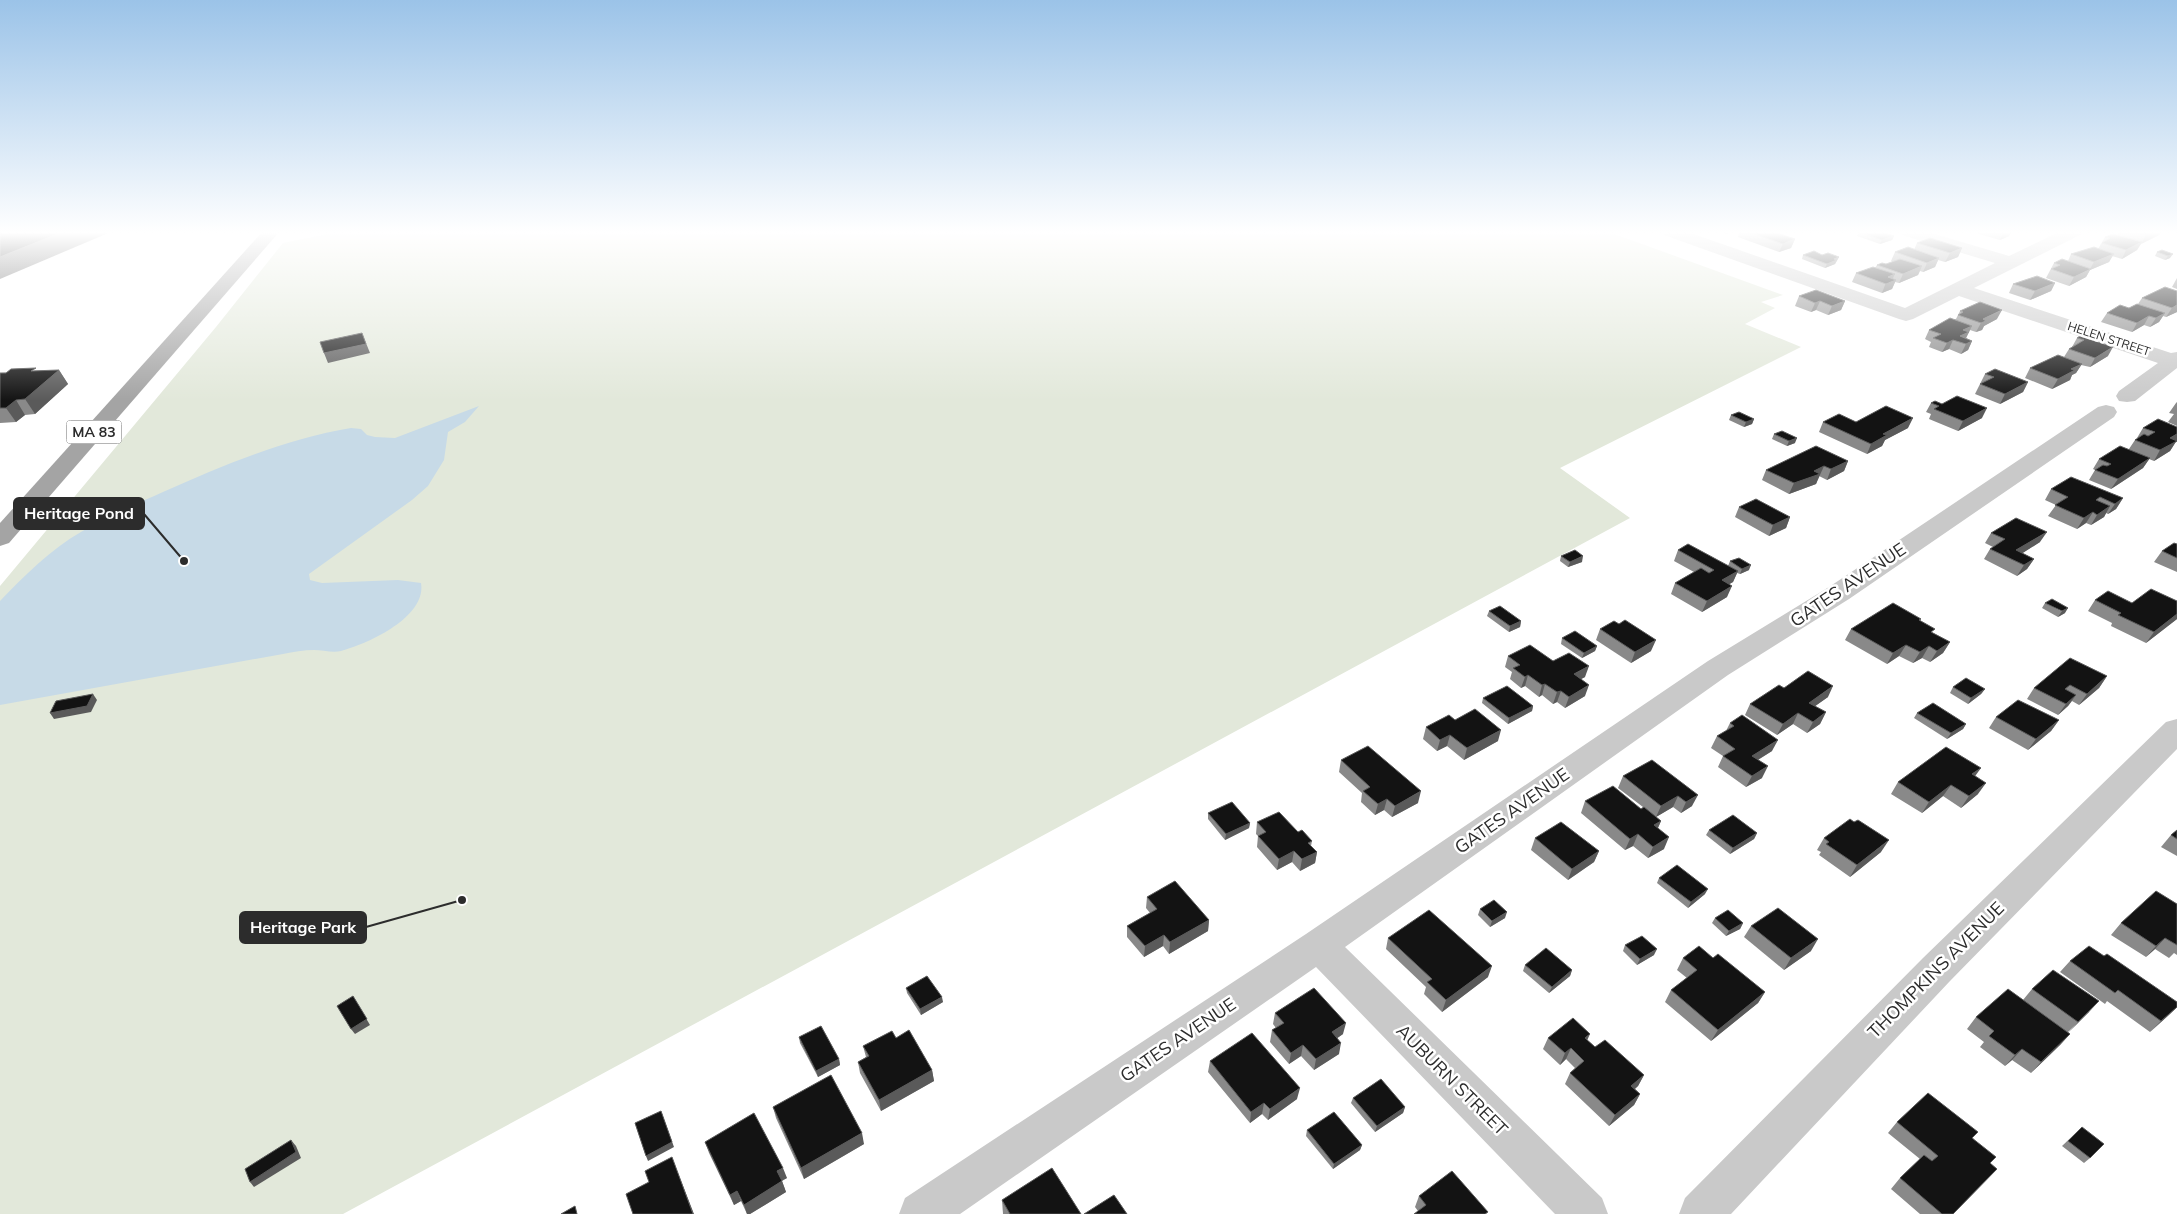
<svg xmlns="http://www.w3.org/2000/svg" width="2177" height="1214" font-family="Mulish,sans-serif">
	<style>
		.green { fill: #e2e8da }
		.water { fill: #c7dae7 }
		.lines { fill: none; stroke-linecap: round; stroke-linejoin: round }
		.minor { fill: #c9c9c9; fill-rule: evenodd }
		.major { fill: #a4a4a4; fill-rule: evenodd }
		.wall { fill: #898989 }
		.shaded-wall { fill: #5a5a5a }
		.building { fill: #131313; stroke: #5a5a5a }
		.labels { text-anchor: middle; stroke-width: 5; stroke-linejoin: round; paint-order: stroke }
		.far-street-label { font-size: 12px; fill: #2c2c2c; stroke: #fff }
		.shield { fill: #fff; stroke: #6b6b6b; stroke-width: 1 }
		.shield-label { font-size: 14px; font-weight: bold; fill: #2c2c2c }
		.near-street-label { font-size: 18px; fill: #2c2c2c; stroke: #fff }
		.leader { fill: none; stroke: #2c2c2c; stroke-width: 2 }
		.callout-dot { fill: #2c2c2c; stroke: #fff; stroke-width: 2 }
		.callout { fill: #2c2c2c; stroke: #2c2c2c; stroke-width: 2 }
		.callout-label { font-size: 16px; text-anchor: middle; font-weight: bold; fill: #fff }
	</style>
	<rect width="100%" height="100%" fill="#fff"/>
	<path class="green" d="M342,231H1606L1783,295L1761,302L1775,308L1745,324L1801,347L1560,468L1630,518L343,1214H0V586L216,327L283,243Z"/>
	<path class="water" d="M479,406L465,422L448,432L444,460L428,486L412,500L309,574L310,580L322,583L398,580L421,583C427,617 368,644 341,651C333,653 322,650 314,650C304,650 293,652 283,654L0,705V601C24,576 51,549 81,532C107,516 136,504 163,492C223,465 286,439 351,428L361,429L367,435L375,437L395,438Z"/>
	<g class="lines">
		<g class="minor">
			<path d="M1662,231H1685L1905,308L1995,263L1902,235L1900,231H1925L2009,256L2061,231H2082L2080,235L1974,288L2171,353L2177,352V368L2135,401L2127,402L2119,401L2116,396L2119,391L2158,363L1959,296L1913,319L1906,321L1899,319L1664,235Z"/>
			<path d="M2106,405L2114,407L2117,412L2114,417L1849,599L1728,675L1345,947L1602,1198L1608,1214H1555L1316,967L960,1214H899L905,1198L1306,934L1708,661L1829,587L2098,407Z"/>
			<path d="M2177,719V749L1950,981L1731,1214H1679L1685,1198L1923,958L2166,722Z"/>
		</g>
		<path class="major" d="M263,231H280L9,543L0,546V523Z"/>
	</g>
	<g class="wall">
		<path d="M1717,231H1734L1726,234Z"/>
		<path d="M1740,231H1775L1774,232L1795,239L1791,248L1779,252L1738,237Z"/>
		<path d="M1968,231H2012L2009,236L2000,240Z"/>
		<path d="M2119,231H2161L2159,235L2141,244L2137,250L2122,259L2112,256L2109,262L2090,270L2086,277L2069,286L2046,278L2054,263L2068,261L2071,254L2098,249L2105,237L2117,235Z"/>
		<path d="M1859,232L1894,236L1892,240L1880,244L1857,236Z"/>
		<path d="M1917,243L1962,248L1958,257L1945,262L1938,260L1935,267L1923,272L1920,271L1918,275L1899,283L1895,282L1892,289L1882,293L1852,282L1856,273L1875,268L1877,265L1886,264L1893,262L1891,261L1895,252L1914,250Z"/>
		<path d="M2162,250L2170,258L2165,260L2155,256L2157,252Z"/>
		<path d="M1803,255H1822L1839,257L1835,264L1825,268L1802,259Z"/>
		<path d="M2177,278V289L2172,287Z"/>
		<path d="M2055,283L2051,291L2030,300L2009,293L2013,284Z"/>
		<path d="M2165,287L2177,312L2166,317L2163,316L2159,322L2150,327L2144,325L2132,332L2101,322L2107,313L2129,308L2138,304L2142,298Z"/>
		<path d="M1799,296L1845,301L1841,310L1828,315L1816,310L1811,312L1795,306Z"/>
		<path d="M1960,311L1997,319L1984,326L1982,330L1976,332L1970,330L1966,338L1972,341L1968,350L1961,354L1949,349L1942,352L1929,347L1931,342L1925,339L1929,330L1956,319Z"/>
		<path d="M2080,336L2108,356L2090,367L2081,365L2076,373L2072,375L2070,380L2052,389L2025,378L2030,368L2064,357L2069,349L2072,347L2077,338Z"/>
		<path d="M59,370L68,384L35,414L25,415L16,422L0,423V373Z"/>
		<path d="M1985,374L2028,382L2023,392L2000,404L1975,394Z"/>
		<path d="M2177,402V426L2168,422L2174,414L2169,413L2176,403Z"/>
		<path d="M1931,403L1982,418L1958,431L1929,419L1931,414L1926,412Z"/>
		<path d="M1731,415L1754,419L1752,424L1744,427L1729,420Z"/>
		<path d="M1823,422H1856L1908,428L1885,440L1882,446L1867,454L1819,432Z"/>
		<path d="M2143,428L2177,440L2170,451L2154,461L2149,459L2143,468L2111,489L2089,480L2095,470L2093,469L2099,459L2129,449L2135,440L2138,438H2137Z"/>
		<path d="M1774,434L1795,443L1787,446L1772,439Z"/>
		<path d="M1848,461L1844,471L1827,480L1819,476L1816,484L1789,494L1762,480L1766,470Z"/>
		<path d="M2051,489L2123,498L2116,509L2108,514L2106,513L2104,517L2091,525L2086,523L2077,529L2048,516L2056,505L2045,500Z"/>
		<path d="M1739,507L1790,517L1786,528L1769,536L1735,517Z"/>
		<path d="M1991,533L2040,542L2022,553L2034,559L2027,569L2017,576L1984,559L1990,549L1993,547L1985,543Z"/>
		<path d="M2177,544V572L2154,562L2162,551Z"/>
		<path d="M1678,550L1728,566L1730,561L1749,570L1740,574L1737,573L1733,582L1729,584L1727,597L1702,612L1671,594L1675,583L1694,572L1674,561Z"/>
		<path d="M1561,556L1582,562L1568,567L1560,561Z"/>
		<path d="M2095,600L2132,603L2177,601V619L2146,643L2111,626L2112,623L2088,611Z"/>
		<path d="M2045,603L2065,613L2058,617L2042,608Z"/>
		<path d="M1489,611L1521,621L1520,627L1509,632L1487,616Z"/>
		<path d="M1920,620L1933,633L1950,642L1943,653L1930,662L1922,658L1913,663L1899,656L1887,664L1845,640L1851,629Z"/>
		<path d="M1600,629L1651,651L1631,663L1596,640Z"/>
		<path d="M1562,638L1597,646L1595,651L1582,658L1561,644Z"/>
		<path d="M1508,656L1553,661L1585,677L1581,679L1585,696L1565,708L1557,702L1553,704L1542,695L1539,697L1525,686L1521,688L1510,679L1512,672L1505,667Z"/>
		<path d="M2107,676L2099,688L2079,705L2072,701L2068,706L2058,715L2027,699L2034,688Z"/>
		<path d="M1953,687L1985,689L1981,694L1968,704L1950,693Z"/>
		<path d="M1784,688L1828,697L1815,706L1826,712L1820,724L1807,733L1793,724L1777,735L1745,715L1750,704Z"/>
		<path d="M1483,698L1533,706L1532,711L1508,724L1482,703Z"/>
		<path d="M1917,713L1966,724L1963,729L1947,739L1914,718Z"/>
		<path d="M1996,717L2059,720L2051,731L2028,750L1989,728Z"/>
		<path d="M1455,720L1498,741L1464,760L1447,746L1437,751L1423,739L1426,727Z"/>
		<path d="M1730,723L1772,751L1758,760L1762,778L1746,787L1718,767L1723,756L1711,748L1717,736L1726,731Z"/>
		<path d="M1341,760L1418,803L1392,817L1384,810L1375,815L1361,802L1362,793L1339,772Z"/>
		<path d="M1652,760L1692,806L1681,813L1673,807L1656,817L1661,821L1658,828L1664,849L1648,858L1633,846L1625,850L1581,813L1585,801L1641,809L1643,807L1618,788L1623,776Z"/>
		<path d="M1975,776L1978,794L1961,808L1943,796L1922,813L1891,794L1898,782Z"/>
		<path d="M1208,813L1250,823L1249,828L1225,840L1208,819Z"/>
		<path d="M1257,822L1298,832L1312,841L1311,846L1317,852L1315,863L1300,871L1292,862L1277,870L1257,847L1258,836L1256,834Z"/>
		<path d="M1709,830L1757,833L1754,839L1730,854L1706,835Z"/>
		<path d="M2177,830V856L2161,847L2171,835Z"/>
		<path d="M1535,838L1599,851L1594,862L1568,880L1531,850Z"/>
		<path d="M1824,838L1881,852L1850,877L1819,855L1821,852L1817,850Z"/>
		<path d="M1659,878L1705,894L1688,908L1657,883Z"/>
		<path d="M1147,897L1209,920L1208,931L1169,954L1163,946L1144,957L1127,937V926L1150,913L1146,908Z"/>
		<path d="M2177,904V955L2174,953L2169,958L2155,949L2146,957L2111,935L2121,923Z"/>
		<path d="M1480,909L1505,918L1490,927L1478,915Z"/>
		<path d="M1715,918L1743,923L1740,929L1726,936L1712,923Z"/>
		<path d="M1751,926L1811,951L1784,970L1744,937Z"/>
		<path d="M1388,938L1488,977L1442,1012L1424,994L1426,987L1386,949Z"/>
		<path d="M1625,945L1654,955L1637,965L1623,951Z"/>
		<path d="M1683,958L1765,992L1758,1003L1711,1041L1665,1002L1671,990L1687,978L1677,970Z"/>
		<path d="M2070,961L2177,1007L2150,1032L2107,1001L2105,1004L2060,972Z"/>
		<path d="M1525,965L1572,970L1570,976L1549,993L1523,971Z"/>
		<path d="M906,988L943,1002L921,1015L907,993Z"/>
		<path d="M2032,989L2089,1012L2068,1032L2070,1034L2060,1045L2031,1073L2012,1060L2005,1066L1980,1047L1984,1042L1967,1029L1976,1017L2023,1000Z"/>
		<path d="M1275,1013L1343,1034L1337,1038L1339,1054L1314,1070L1301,1056L1289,1064L1270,1042L1272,1030L1276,1028L1273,1024Z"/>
		<path d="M799,1037L839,1059L840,1065L818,1077L800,1043Z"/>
		<path d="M896,1038L932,1070L934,1081L881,1111L860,1073L858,1062L866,1057L863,1046Z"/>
		<path d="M1548,1038L1587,1040L1595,1047L1644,1075L1638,1086L1635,1089L1640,1094L1634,1105L1609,1126L1565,1084L1570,1073L1575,1068L1566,1059L1560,1065L1543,1049Z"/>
		<path d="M1210,1061L1297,1099L1268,1120L1262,1114L1250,1123L1208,1072Z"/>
		<path d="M1353,1098L1405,1107L1403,1113L1375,1132L1351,1103Z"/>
		<path d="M773,1107L864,1144L804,1179L776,1118Z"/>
		<path d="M1897,1122L1973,1138L1990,1163L1953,1214H1920L1891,1189L1900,1178L1920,1159L1888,1133Z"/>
		<path d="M2082,1127L2090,1158L2084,1163L2062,1146Z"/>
		<path d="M1307,1130L1362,1145L1360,1150L1333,1169L1306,1136Z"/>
		<path d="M705,1142L787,1178L782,1181L786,1192L750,1214H747L741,1201L734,1205L709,1153Z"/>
		<path d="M1419,1196L1487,1214L1418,1211L1415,1207Z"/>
		<path d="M1002,1200L1081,1214H1003Z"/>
	</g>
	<g class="shaded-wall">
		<path d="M65,231H113L0,279V257Z"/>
		<path d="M1727,231H1734L1726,234Z"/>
		<path d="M2006,231H2012L2009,236L2000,240L2004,232Z"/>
		<path d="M2155,231H2161L2159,235L2141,244L2146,235Z"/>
		<path d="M1894,236L1892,240L1880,244L1882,240Z"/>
		<path d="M1795,239L1791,248L1779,252L1783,244Z"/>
		<path d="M2142,242L2137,250L2122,259L2126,250Z"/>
		<path d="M1962,248L1958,257L1945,262L1950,253Z"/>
		<path d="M2114,254L2109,262L2090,270L2086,277L2069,286L2074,277L2090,269L2094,262Z"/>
		<path d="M2173,254L2170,258L2165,260L2168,256Z"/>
		<path d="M1839,257L1835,264L1825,268L1827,264L1834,259Z"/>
		<path d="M1939,258L1935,267L1923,272L1927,263Z"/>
		<path d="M1922,266L1918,275L1899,283L1903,274Z"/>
		<path d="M1895,274L1891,282L1896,280L1892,289L1882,293L1888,277Z"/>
		<path d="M2055,283L2051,291L2030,300L2035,291Z"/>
		<path d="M1820,301L1816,310L1811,312L1815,303Z"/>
		<path d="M1845,301L1841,310L1828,315L1832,306Z"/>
		<path d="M2177,305V312L2166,317L2172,308Z"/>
		<path d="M2002,310L1997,319L1984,326L1982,330L1976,332L1983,319Z"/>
		<path d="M2165,313L2159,322L2150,327L2156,318Z"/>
		<path d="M2149,316L2144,325L2132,332L2137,323Z"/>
		<path d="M1972,326L1964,342L1958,341L1963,330Z"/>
		<path d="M362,333L370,353L328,363L324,353Z"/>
		<path d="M1953,340L1949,349L1942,352L1947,343Z"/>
		<path d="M1972,341L1968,350L1961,354L1966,344Z"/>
		<path d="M2113,347L2108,356L2090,367L2095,358Z"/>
		<path d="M2082,364L2076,373L2072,375L2070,380L2052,389L2058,379L2071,369Z"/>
		<path d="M59,370L68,384L35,414L25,399Z"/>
		<path d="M2028,382L2023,392L2000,404L2005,394Z"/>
		<path d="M16,400L25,415L16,422L6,408Z"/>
		<path d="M1987,408L1982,418L1958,431L1963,421Z"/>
		<path d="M1913,418L1908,428L1885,440L1882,446L1867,454L1871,444L1883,434Z"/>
		<path d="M1754,419L1752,424L1744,427L1746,422Z"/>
		<path d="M2177,434V440L2170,451L2154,461L2160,450L2170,438Z"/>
		<path d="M1797,438L1795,443L1787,446L1789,441Z"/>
		<path d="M2150,458L2143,468L2111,489L2118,479Z"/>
		<path d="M1848,461L1844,471L1827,480L1831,469Z"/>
		<path d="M1824,466L1816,484L1789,494L1794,483L1814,471Z"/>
		<path d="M2123,498L2116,509L2108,514L2115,504Z"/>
		<path d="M2110,506L2104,517L2091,525L2097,515Z"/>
		<path d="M2093,512L2086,523L2077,529L2084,518Z"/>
		<path d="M1790,517L1786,528L1769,536L1773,525Z"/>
		<path d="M2047,532L2040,542L2012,560L2016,550Z"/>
		<path d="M1583,556L1582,562L1568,567L1570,562Z"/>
		<path d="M2034,559L2027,569L2017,576L2024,565Z"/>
		<path d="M1751,565L1749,570L1740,574L1742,569Z"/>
		<path d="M1738,571L1733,582L1718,591L1722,580Z"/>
		<path d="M1732,586L1727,597L1702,612L1707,601Z"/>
		<path d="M2068,608L2065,613L2058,617L2062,611Z"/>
		<path d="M2177,614V619L2146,643L2154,632Z"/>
		<path d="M1521,621L1520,627L1509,632L1510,626Z"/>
		<path d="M1656,640L1651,651L1631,663L1635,652Z"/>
		<path d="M1950,642L1943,653L1930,662L1937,651Z"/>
		<path d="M1906,645L1899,656L1887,664L1893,653Z"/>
		<path d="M1597,646L1595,651L1582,658L1584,653Z"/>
		<path d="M1929,646L1922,658L1913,663L1920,652Z"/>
		<path d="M1589,666L1585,677L1570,685L1574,674Z"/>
		<path d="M1528,675L1525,686L1521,688L1525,677Z"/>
		<path d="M2107,676L2099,688L2079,705L2087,694Z"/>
		<path d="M1545,684L1542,695L1539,697L1542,685Z"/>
		<path d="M1589,685L1585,696L1565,708L1569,697Z"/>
		<path d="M1833,686L1828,697L1804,714L1809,703Z"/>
		<path d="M1985,689L1981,694L1968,704L1971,698Z"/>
		<path d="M1561,691L1557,702L1553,704L1557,692Z"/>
		<path d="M93,694L97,700L91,712L54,719L50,713Z"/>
		<path d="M2076,695L2068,706L2058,715L2066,704Z"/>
		<path d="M1533,706L1532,711L1508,724L1509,718Z"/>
		<path d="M1826,712L1820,724L1807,733L1813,722Z"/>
		<path d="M1798,713L1793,724L1777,735L1783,724Z"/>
		<path d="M2059,720L2051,731L2028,750L2036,739Z"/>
		<path d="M1966,724L1963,729L1947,739L1951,733Z"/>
		<path d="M1501,730L1498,741L1464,760L1467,748Z"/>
		<path d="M1450,735L1447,746L1437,751L1440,740Z"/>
		<path d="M1778,740L1772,751L1746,767L1752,756Z"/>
		<path d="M1768,766L1762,778L1746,787L1752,776Z"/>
		<path d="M1981,768L1973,779L1972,774Z"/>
		<path d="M1986,783L1978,794L1961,808L1969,796Z"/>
		<path d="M1951,785L1943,796L1922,813L1929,802Z"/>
		<path d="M1421,791L1418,803L1392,817L1395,806Z"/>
		<path d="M1698,795L1692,806L1681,813L1686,802Z"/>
		<path d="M1678,796L1673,807L1656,817L1661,806Z"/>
		<path d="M1387,799L1384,810L1375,815L1378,804Z"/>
		<path d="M1661,821L1656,832L1654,825Z"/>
		<path d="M1250,823L1249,828L1225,840L1226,834Z"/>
		<path d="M1757,833L1754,839L1730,854L1733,848Z"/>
		<path d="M1638,834L1633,846L1625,850L1630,839Z"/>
		<path d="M1669,837L1664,849L1648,858L1653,847Z"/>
		<path d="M1889,840L1881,852L1850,877L1857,865Z"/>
		<path d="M1294,851L1292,862L1277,870L1279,859Z"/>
		<path d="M1599,851L1594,862L1568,880L1572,869Z"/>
		<path d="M1317,852L1315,863L1300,871L1302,859Z"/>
		<path d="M1708,889L1705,894L1688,908L1691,902Z"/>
		<path d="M1507,912L1505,918L1490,927L1492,921Z"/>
		<path d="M1209,920L1208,931L1169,954L1170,942Z"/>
		<path d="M1743,923L1740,929L1726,936L1729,931Z"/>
		<path d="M1164,935L1163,946L1144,957L1145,946Z"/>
		<path d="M2165,938L2155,949L2146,957L2156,946Z"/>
		<path d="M1818,939L1811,951L1784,970L1791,958Z"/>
		<path d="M1657,949L1654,955L1637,965L1640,959Z"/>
		<path d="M1492,966L1488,977L1442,1012L1446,1000Z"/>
		<path d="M1572,970L1570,976L1549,993L1552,987Z"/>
		<path d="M1765,992L1758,1003L1711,1041L1718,1030Z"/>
		<path d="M353,996L370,1025L355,1034L351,1029Z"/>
		<path d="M942,997L943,1002L921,1015L920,1009Z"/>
		<path d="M2099,1001L2089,1012L2068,1033L2078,1022Z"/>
		<path d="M2177,1007L2169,1015L2150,1032L2161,1021Z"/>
		<path d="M1346,1023L1343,1034L1329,1044L1332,1032Z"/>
		<path d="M1590,1034L1585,1045V1038Z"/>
		<path d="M2070,1034L2060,1045L2031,1073L2041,1062Z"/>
		<path d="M1341,1043L1339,1054L1314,1070L1316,1059Z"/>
		<path d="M1303,1045L1301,1056L1289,1064L1291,1053Z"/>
		<path d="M1571,1048L1566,1059L1560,1065L1565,1053Z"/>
		<path d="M2022,1049L2012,1060L2005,1066L2015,1055Z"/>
		<path d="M839,1059L840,1065L818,1077L816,1071Z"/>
		<path d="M932,1070L934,1081L881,1111L879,1100Z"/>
		<path d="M1644,1075L1638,1086L1625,1097L1631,1086Z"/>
		<path d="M1300,1088L1297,1099L1268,1120L1270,1109Z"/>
		<path d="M1640,1094L1634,1105L1609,1126L1615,1115Z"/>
		<path d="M1264,1103L1262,1114L1250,1123L1251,1112Z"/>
		<path d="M1405,1107L1403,1113L1375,1132L1377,1126Z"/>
		<path d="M661,1111L674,1147L648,1161L646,1156Z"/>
		<path d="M862,1133L864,1144L804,1179L801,1168Z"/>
		<path d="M291,1140L296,1146L301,1158L254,1187L250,1182Z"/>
		<path d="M1362,1145L1360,1150L1333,1169L1334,1164Z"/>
		<path d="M672,1157L676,1168L694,1214H693Z"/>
		<path d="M783,1168L787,1178L781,1181L777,1171Z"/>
		<path d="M782,1181L786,1192L750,1214H747L744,1205Z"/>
		<path d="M737,1191L741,1201L734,1205L730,1195Z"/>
	</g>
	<g class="building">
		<path d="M0,231H65L0,257Z"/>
		<path d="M1746,231H1773H1771L1795,239L1783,244Z"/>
		<path d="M1862,231H1879L1894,236L1882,240L1859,232Z"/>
		<path d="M2129,231H2155L2146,235Z"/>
		<path d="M2113,234L2142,242L2126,250L2102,243L2110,238L2105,237Z"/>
		<path d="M1930,238L1962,248L1950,253L1917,243Z"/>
		<path d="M1908,247L1939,258L1927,263L1895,252Z"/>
		<path d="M2094,247L2114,254L2094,262L2071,254Z"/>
		<path d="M2162,250L2173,254L2168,256L2157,252Z"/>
		<path d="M1814,251L1822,255L1828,253L1839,257L1834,259L1837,260L1827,264L1803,255Z"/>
		<path d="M1900,259L1922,266L1903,274L1877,265L1882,263L1886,264Z"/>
		<path d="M2062,259L2091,269L2074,277L2051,269L2060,265L2054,263Z"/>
		<path d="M1873,267L1895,274L1888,277L1896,280L1886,284L1856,273Z"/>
		<path d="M2037,276L2055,283L2035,291L2013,284Z"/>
		<path d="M2165,287L2177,291V305L2172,308L2142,298Z"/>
		<path d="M1816,290L1845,301L1832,306L1820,301L1815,303L1799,296Z"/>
		<path d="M1980,302L2002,310L1983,319L1986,321L1981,323L1958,315L1963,312L1960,311Z"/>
		<path d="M2137,304L2165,313L2156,318L2149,316L2137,323L2107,313L2120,305L2129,308Z"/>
		<path d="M1950,318L1972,326L1963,330L1969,332L1960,336L1972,341L1966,344L1953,340L1947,343L1933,338L1941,334L1929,330Z"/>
		<path d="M362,333L366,344L324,353L320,342Z"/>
		<path d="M2080,336L2113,347L2095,358L2069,349L2084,340L2077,338Z"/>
		<path d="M2058,355L2082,364L2071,369L2075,370L2058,379L2030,368Z"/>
		<path d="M36,368L31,371L59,370L25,399L16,400L6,408H0V373H6L11,369Z"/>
		<path d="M1995,369L2028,382L2005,394L1980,384L1994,377L1985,374Z"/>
		<path d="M1957,396L1987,408L1963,421L1934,409L1939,406L1931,403L1935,401L1942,404Z"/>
		<path d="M1886,406L1913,418L1883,434L1887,435L1871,444L1823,422L1839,414L1856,422Z"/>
		<path d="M1739,412L1754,419L1746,422L1731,415Z"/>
		<path d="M2158,419L2177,427V434L2170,438L2177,441L2160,450L2135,440L2144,434L2148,436L2155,432L2143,428Z"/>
		<path d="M1782,431L1797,438L1789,441L1774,434Z"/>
		<path d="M1816,446L1848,461L1831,469L1824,466L1814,471L1820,474L1794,483L1766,470Z"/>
		<path d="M2120,446L2150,458L2118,479L2095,470L2103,465L2107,466L2111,464L2099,459Z"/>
		<path d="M2071,477L2123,498L2115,504L2100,497L2096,500L2110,506L2097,515L2093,512L2084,518L2055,505L2068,497L2051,489Z"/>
		<path d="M1756,499L1790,517L1773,525L1739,507Z"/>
		<path d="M2016,518L2047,532L2016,550L2034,559L2024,565L1990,549L2005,539L1991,533Z"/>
		<path d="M2174,543L2177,544V558L2162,551Z"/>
		<path d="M1688,544L1738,571L1722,580L1732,586L1707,601L1675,583L1701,568L1709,573L1714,570L1678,550Z"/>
		<path d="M1575,550L1583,556L1570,562L1561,556Z"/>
		<path d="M1739,558L1751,565L1742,569L1730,561Z"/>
		<path d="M2151,589L2177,601V614L2154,632L2118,615L2121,613L2095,600L2108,591L2132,603Z"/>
		<path d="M2052,599L2068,608L2062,611L2045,603Z"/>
		<path d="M1893,603L1921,619L1919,620L1935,629L1931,632L1950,642L1937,651L1929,646L1920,652L1906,645L1893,653L1851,629Z"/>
		<path d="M1500,606L1521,621L1510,626L1489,611Z"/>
		<path d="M1625,620L1656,640L1635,652L1600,629L1614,621L1619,624Z"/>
		<path d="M1575,631L1597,646L1584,653L1562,638Z"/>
		<path d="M1530,645L1553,661L1569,653L1589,666L1574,674L1589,685L1569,697L1561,691L1557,692L1545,684L1542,685L1528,675L1525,677L1513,668L1520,665L1508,656Z"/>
		<path d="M2070,658L2107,676L2087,694L2070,685L2065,689L2076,695L2066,704L2034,688Z"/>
		<path d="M1808,671L1833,686L1809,703L1826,712L1813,722L1798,713L1783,724L1750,704L1779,685L1784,688Z"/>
		<path d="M1966,678L1985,689L1971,698L1953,687Z"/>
		<path d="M1507,686L1533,706L1509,718L1483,698Z"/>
		<path d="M93,694L87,706L50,713L56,701Z"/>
		<path d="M2018,700L2059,720L2036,739L1996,717Z"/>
		<path d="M1933,703L1966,724L1951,733L1917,713Z"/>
		<path d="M1475,709L1501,730L1467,748L1450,735L1440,740L1426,727L1449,715L1455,720Z"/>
		<path d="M1742,715L1778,740L1752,756L1768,766L1752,776L1723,756L1735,749L1717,736L1734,726L1730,723Z"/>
		<path d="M1368,746L1421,791L1395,806L1387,799L1378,804L1363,791L1370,787L1341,760Z"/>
		<path d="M1946,747L1981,768L1972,774L1986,783L1969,796L1951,785L1929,802L1898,782Z"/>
		<path d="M1652,760L1698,795L1686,802L1678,796L1661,806L1623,776Z"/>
		<path d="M1613,786L1641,809L1644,807L1661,821L1654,825L1669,837L1653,847L1638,834L1630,839L1585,801Z"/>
		<path d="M1232,802L1250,823L1226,834L1208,813Z"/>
		<path d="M1279,812L1298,832L1302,830L1312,841L1308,843L1317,852L1302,859L1294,851L1279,859L1258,836L1266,832L1257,822Z"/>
		<path d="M1733,815L1757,833L1733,848L1709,830Z"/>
		<path d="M1850,819L1854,822L1858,820L1889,840L1857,865L1826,844L1829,842L1824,838Z"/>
		<path d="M1561,822L1599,851L1572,869L1535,838Z"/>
		<path d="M2177,830V839L2171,835Z"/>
		<path d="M1677,865L1708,889L1691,902L1659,878Z"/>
		<path d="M1175,881L1209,920L1170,942L1164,935L1145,946L1127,926L1157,909L1147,897Z"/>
		<path d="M2156,891L2177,904V945L2165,938L2156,946L2121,923Z"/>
		<path d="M1494,900L1507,912L1492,921L1480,909Z"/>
		<path d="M1778,908L1818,939L1791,958L1751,926Z"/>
		<path d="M1429,910L1492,966L1446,1000L1427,982L1432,979L1388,938Z"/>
		<path d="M1728,910L1743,923L1729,931L1715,918Z"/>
		<path d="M1642,936L1657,949L1640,959L1625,945Z"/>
		<path d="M1699,946L1713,958L1718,954L1765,992L1718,1030L1671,990L1697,970L1683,958Z"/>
		<path d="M2089,946L2104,956L2107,954L2177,1002V1007L2161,1021L2118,990L2115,993L2070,961Z"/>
		<path d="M1546,948L1572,970L1552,987L1525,965Z"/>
		<path d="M2053,970L2099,1001L2078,1022L2032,989Z"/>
		<path d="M927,976L942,997L920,1009L906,988Z"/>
		<path d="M1314,988L1346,1023L1332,1032L1341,1043L1316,1059L1303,1045L1291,1053L1272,1030L1284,1023L1275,1013Z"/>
		<path d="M2008,989L2070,1034L2041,1062L2022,1049L2015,1055L1989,1036L1994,1031L1976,1017Z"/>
		<path d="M353,996L367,1019L351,1029L337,1006Z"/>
		<path d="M1573,1018L1590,1034L1585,1038L1595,1047L1605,1040L1644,1075L1631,1086L1640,1094L1615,1115L1570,1073L1584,1061L1571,1048L1565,1053L1548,1038Z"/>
		<path d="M821,1026L839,1059L816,1071L799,1037Z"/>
		<path d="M909,1030L932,1070L879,1100L858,1062L869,1056L863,1046L892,1031L896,1038Z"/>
		<path d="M1252,1033L1300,1088L1270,1109L1264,1103L1251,1112L1210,1061Z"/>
		<path d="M831,1075L862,1133L801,1168L773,1107Z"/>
		<path d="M1381,1079L1405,1107L1377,1126L1353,1098Z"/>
		<path d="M1928,1093L1978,1132L1972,1138L1996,1157L1990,1163L1997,1169L1953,1214H1942L1900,1178L1924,1155L1932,1161L1938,1156L1897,1122Z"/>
		<path d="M661,1111L672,1142L646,1156L635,1123Z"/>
		<path d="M1334,1112L1362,1145L1334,1164L1307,1130Z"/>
		<path d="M754,1113L783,1168L777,1171L782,1181L744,1205L737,1191L730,1195L705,1142Z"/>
		<path d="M2082,1127L2104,1144L2090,1158L2068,1141Z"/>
		<path d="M291,1140L296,1152L250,1182L245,1169Z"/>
		<path d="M672,1157L693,1214H633L626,1194L649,1182L645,1171Z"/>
		<path d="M1052,1168L1081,1214H1010L1002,1200Z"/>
		<path d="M1452,1171L1488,1212L1485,1214H1414L1426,1205L1419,1196Z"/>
		<path d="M1114,1195L1127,1214H1084Z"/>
		<path d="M575,1206L577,1214H561Z"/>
	</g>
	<linearGradient id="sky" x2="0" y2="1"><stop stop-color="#9bc3e8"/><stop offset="0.58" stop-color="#fff"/><stop offset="1" stop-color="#fff" stop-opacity="0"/></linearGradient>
	<rect width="2177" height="401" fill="url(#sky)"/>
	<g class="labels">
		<g class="far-street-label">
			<text transform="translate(2109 339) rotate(18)" y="4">HELEN STREET</text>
		</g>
		<rect class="shield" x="66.5" y="420.5" width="55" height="23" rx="4"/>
		<g class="shield-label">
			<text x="94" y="437">MA 83</text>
		</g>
		<g class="near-street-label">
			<text transform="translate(1848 585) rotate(-34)" y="6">GATES AVENUE</text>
			<text transform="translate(1512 811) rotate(-35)" y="6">GATES AVENUE</text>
			<text transform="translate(1936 970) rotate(-45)" y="6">THOMPKINS AVENUE</text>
			<text transform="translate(1178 1040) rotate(-34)" y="6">GATES AVENUE</text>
			<text transform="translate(1452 1080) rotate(45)" y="6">AUBURN STREET</text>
		</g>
	</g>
	<path class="leader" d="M184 561L144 514M462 900L366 927"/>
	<g class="callout-dot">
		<circle cx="184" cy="561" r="5"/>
		<circle cx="462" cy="900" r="5"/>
	</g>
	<g class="callout">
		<rect x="14" y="498" width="130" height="31" rx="5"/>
		<rect x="240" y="912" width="126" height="31" rx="5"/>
	</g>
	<g class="callout-label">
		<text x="79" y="519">Heritage Pond</text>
		<text x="303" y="933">Heritage Park</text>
	</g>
</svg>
